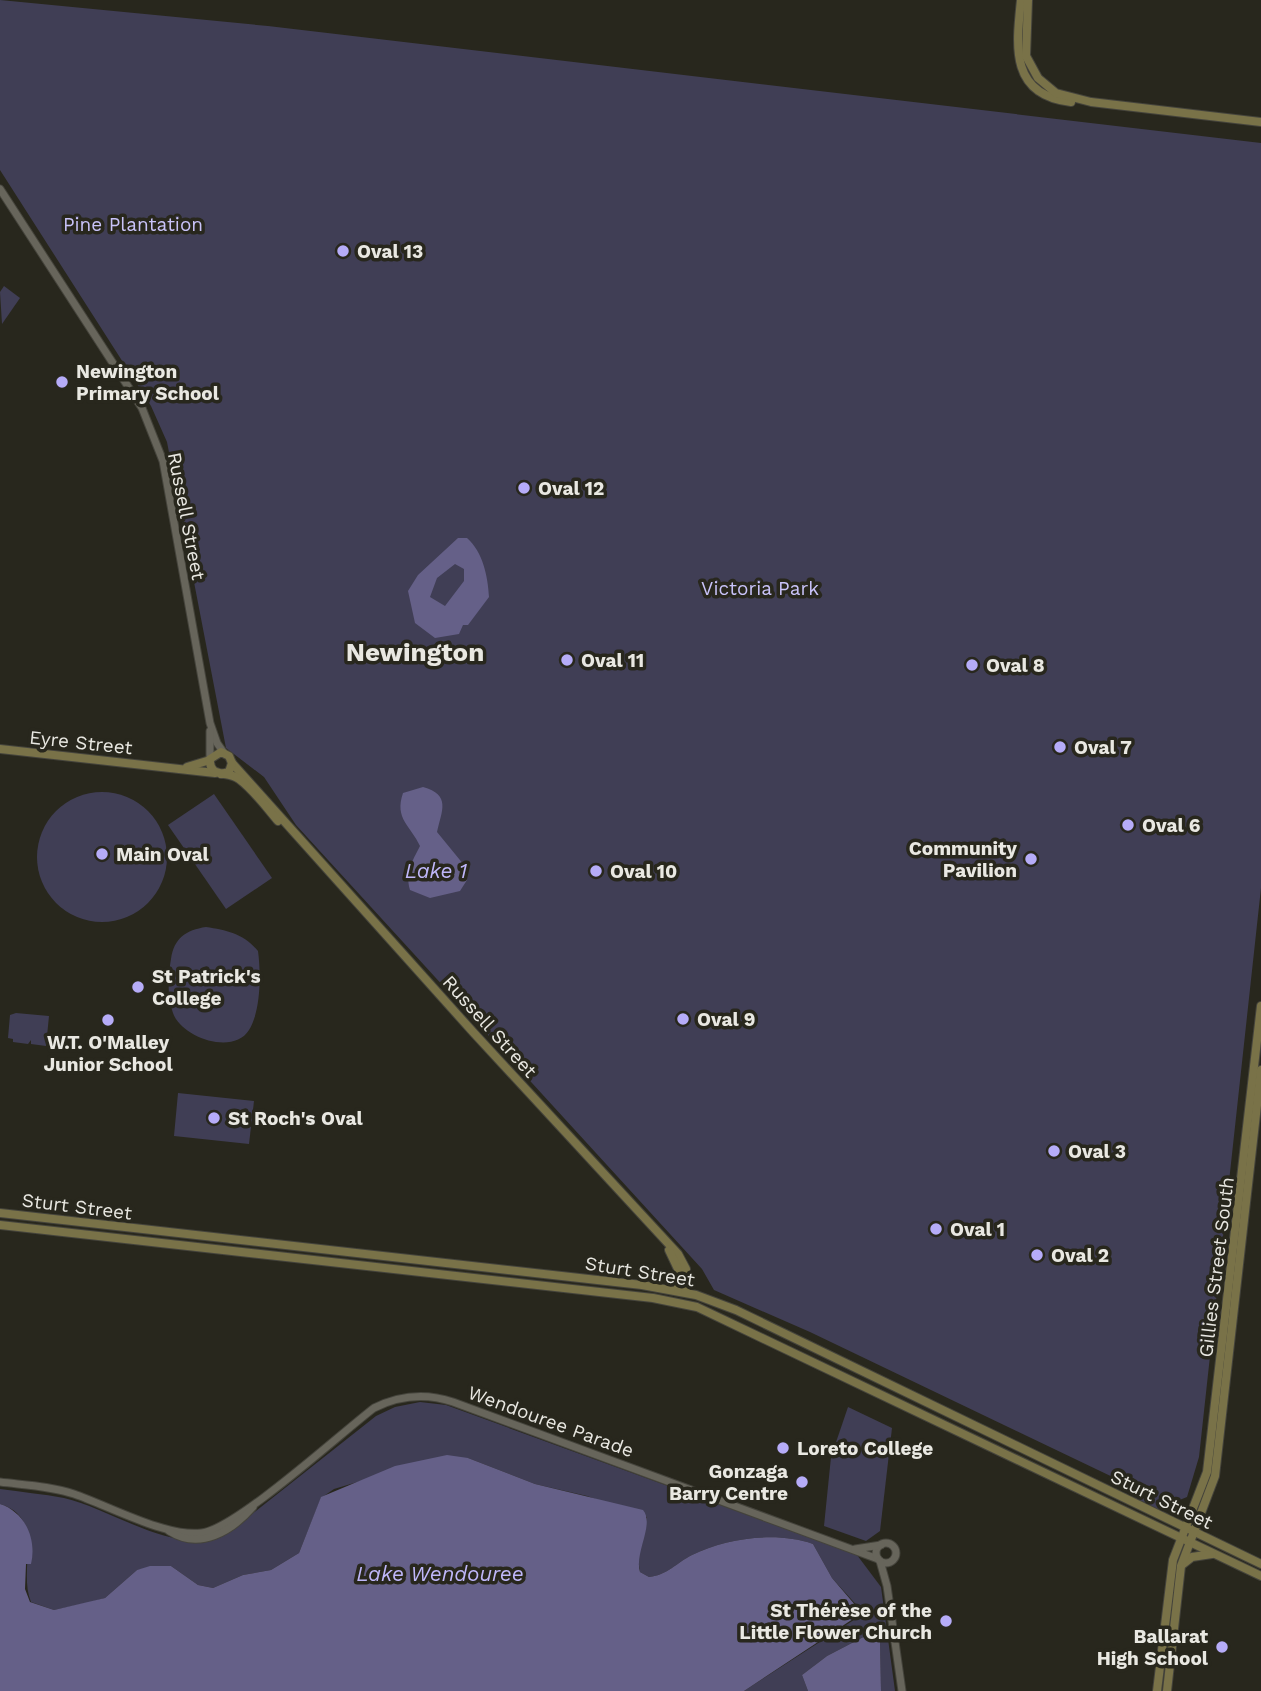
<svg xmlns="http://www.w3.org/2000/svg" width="1261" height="1691" font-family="'Work Sans',sans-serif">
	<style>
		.green { fill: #403e55 }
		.water { fill: #656088; fill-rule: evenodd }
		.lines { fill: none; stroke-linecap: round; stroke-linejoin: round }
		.tertiary-casing { stroke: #45443c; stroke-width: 9 }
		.secondary-casing { stroke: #45443c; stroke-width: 10 }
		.tertiary { stroke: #67655b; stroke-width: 7 }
		.secondary { stroke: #797248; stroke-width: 8 }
		.poi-dot { fill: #b6acf8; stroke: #28271d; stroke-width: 2.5 }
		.labels { text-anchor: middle; stroke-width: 7; stroke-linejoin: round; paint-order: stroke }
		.park-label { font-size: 19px; fill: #c9c3f9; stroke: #28271d }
		.poi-label { font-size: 19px; font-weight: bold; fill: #e9e8e2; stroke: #28271d; text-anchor: start }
		.street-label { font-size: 19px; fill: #e9e8e2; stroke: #28271d }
		.water-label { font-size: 21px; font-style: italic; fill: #bfb7f9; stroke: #28271d }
		.district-label { font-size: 26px; font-weight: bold; fill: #e9e8e2; stroke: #28271d }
	</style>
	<rect width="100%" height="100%" fill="#28271d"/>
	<g class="green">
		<path d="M0,0L268,26L1261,143V888L1199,1457L1187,1497L1167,1505L1164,1512L1135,1498L1121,1481L810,1332L714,1290L702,1269L296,825L264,777L226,748L167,442L151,406L0,170Z"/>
		<path d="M4,286L20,298L2,324L0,292Z"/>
		<circle cx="102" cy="857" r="65"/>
		<path d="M214,794L272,878L226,909L168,825Z"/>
		<path d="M206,927C227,930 244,934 258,951C261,973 261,1011 249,1030C233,1056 181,1037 173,1013C167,997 168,976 171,959C174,938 186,930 206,927Z"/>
		<path d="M16,1013L49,1016L46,1046L31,1044V1040L28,1044L13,1042V1039L8,1038L10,1015Z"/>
		<path d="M178,1093L254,1101L249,1144L174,1136Z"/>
		<path d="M420,1402L446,1405L857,1555L881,1587L895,1691H881L880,1641L873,1632L827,1656L802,1675L808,1691H744L860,1616L861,1610L832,1578L813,1544C777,1531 726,1538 692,1555C676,1563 668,1575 649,1577L640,1572L638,1559L647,1517L587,1496L535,1484L468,1458L364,1480L334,1489L321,1498L299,1553L271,1570L243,1575L213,1588L198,1585L171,1566L137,1570L105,1598L87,1603L54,1610L31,1602C17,1568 47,1518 0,1504V1489C21,1492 43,1494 64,1498C113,1509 180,1560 228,1533L376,1416L395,1407Z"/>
		<path d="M848,1407L892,1428L880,1531L866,1541L824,1526L831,1457Z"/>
	</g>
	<g class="water">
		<path d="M458,538H467C483,552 488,577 489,597L468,625H463L459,634L435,638L415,623L408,591L418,575ZM455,564L464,569V581L445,606L430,597L437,578Z"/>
		<path d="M423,787C451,795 442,810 437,832L464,865L467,880L460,891L430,898L410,890C405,872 412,862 420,846C411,826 394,819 403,793Z"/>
		<path d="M447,1455L468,1458L535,1484L643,1510C655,1524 634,1553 640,1572L649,1577C668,1575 676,1563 692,1555C726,1538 777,1531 813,1544L832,1578L862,1613L744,1691H0V1504C25,1512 37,1539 31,1564H26L25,1589L30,1602L54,1610L105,1598L137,1570L150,1566H171L198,1585L213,1588L243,1575L271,1570L299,1553L321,1497L395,1466Z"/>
		<path d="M873,1632L880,1641L881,1691H808L802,1675L827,1656Z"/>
	</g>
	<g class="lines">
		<g class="tertiary-casing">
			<g id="tertiary">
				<path d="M0,189L142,408L163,461L210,723L217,743L224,753"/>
				<path d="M210,759V731"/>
				<path d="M0,1482C24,1485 51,1486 74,1494C109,1506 165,1537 201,1533C235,1530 341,1433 374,1408C400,1395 426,1393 453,1402L878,1559"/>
				<path d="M169,1531C200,1551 232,1531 253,1507"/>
				<circle cx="886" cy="1553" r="10"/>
				<path d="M855,1549L881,1545"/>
				<path d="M880,1561L887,1586L902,1691"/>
			</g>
		</g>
		<g class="secondary-casing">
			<g id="secondary">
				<path d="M1021,0C1016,47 1010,95 1071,102"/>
				<path d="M1028,0L1026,56L1038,78L1056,93L1091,102L1261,122"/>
				<path d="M0,749L215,773"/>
				<path d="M232,763L473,1032L678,1254L686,1269V1292"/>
				<path d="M187,767L210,760"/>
				<path d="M221,774L229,772L232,763L229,756L221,752L210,759C209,779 227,770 239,779C254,790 266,807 278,821"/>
				<path d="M0,1213L642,1285L696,1295L736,1310L1261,1564"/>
				<path d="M0,1225L653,1298L697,1307L1261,1576"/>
				<path d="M669,1250L678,1269V1290"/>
				<path d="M1183,1564L1192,1557L1212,1554"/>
				<path d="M1157,1691L1173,1560L1207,1472L1261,1006"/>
				<path d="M1167,1691L1181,1566L1215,1476L1261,1070"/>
			</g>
		</g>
		<use href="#tertiary" class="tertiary"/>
		<use href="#secondary" class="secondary"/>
	</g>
	<g class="poi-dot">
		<circle cx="343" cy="251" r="7"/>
		<circle cx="62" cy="382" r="7"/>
		<circle cx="524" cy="488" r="7"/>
		<circle cx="567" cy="660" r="7"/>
		<circle cx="972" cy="665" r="7"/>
		<circle cx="1060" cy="747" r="7"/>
		<circle cx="1128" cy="825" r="7"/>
		<circle cx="102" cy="854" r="7"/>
		<circle cx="1031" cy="859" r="7"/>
		<circle cx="596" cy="871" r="7"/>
		<circle cx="138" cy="987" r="7"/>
		<circle cx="683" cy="1019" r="7"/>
		<circle cx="108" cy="1020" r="7"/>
		<circle cx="214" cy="1118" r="7"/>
		<circle cx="1054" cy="1151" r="7"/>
		<circle cx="936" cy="1229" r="7"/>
		<circle cx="1037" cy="1255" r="7"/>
		<circle cx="783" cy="1448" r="7"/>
		<circle cx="802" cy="1482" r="7"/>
		<circle cx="946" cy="1621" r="7"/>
		<circle cx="1222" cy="1647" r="7"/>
	</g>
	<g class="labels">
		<g class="park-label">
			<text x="133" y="231">Pine Plantation</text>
			<text x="760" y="595">Victoria Park</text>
		</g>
		<g class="poi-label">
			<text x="357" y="258">Oval 13</text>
			<text x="76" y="378">Newington<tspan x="76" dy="22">Primary School</tspan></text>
			<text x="538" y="495">Oval 12</text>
			<text x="581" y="667">Oval 11</text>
			<text x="986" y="672">Oval 8</text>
			<text x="1074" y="754">Oval 7</text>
			<text x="1142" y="832">Oval 6</text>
			<text x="1017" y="855" text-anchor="end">Community<tspan x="1017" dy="22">Pavilion</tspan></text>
			<text x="116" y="861">Main Oval</text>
			<text x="610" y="878">Oval 10</text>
			<text x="152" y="983">St Patrick's<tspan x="152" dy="22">College</tspan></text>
			<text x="697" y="1026">Oval 9</text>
			<text x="108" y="1049" text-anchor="middle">W.T. O'Malley<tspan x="108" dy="22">Junior School</tspan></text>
			<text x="228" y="1125">St Roch's Oval</text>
			<text x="1068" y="1158">Oval 3</text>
			<text x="950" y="1236">Oval 1</text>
			<text x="1051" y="1262">Oval 2</text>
			<text x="797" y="1455">Loreto College</text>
			<text x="788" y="1478" text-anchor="end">Gonzaga<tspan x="788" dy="22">Barry Centre</tspan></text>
			<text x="932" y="1617" text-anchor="end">St Thérèse of the<tspan x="932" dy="22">Little Flower Church</tspan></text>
			<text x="1208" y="1643" text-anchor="end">Ballarat<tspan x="1208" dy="22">High School</tspan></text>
		</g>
		<g class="street-label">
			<text transform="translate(187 516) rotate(79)" y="7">Russell Street</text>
			<text transform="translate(81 742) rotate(6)" y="7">Eyre Street</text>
			<text transform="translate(490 1026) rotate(48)" y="7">Russell Street</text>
			<text transform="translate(77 1206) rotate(7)" y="7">Sturt Street</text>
			<text transform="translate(1216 1267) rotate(-83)" y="7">Gillies Street South</text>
			<text transform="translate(640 1271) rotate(9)" y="7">Sturt Street</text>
			<text transform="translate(551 1421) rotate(20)" y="7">Wendouree Parade</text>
			<text transform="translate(1162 1499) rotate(26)" y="7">Sturt Street</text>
		</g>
		<g class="water-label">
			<text x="436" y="878">Lake 1</text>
			<text x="440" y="1581">Lake Wendouree</text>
		</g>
		<g class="district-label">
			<text x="415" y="661">Newington</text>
		</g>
	</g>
</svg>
